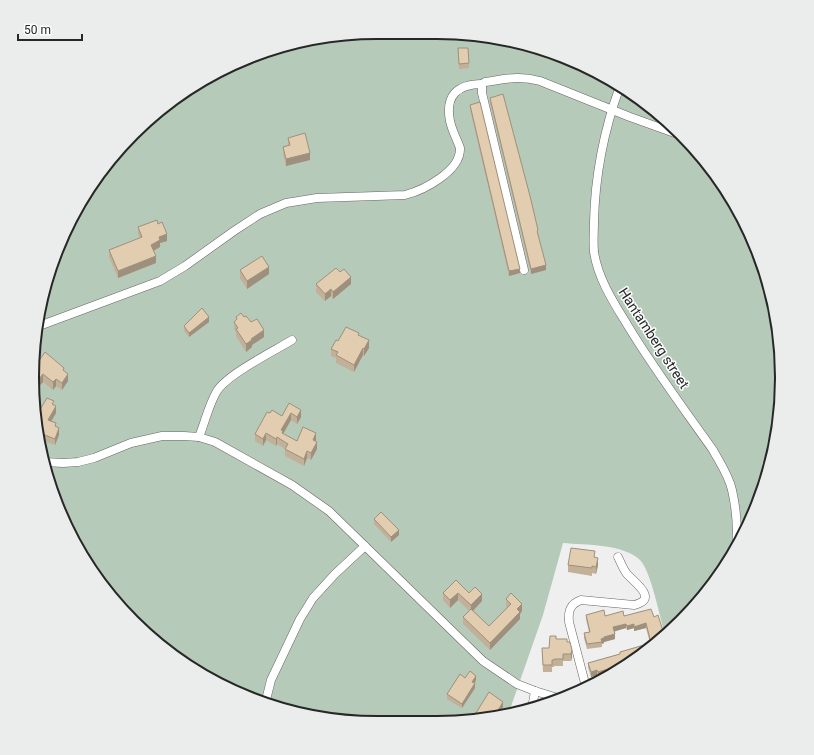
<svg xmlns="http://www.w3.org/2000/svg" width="814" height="755" font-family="Roboto,sans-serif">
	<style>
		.green { fill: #b5cab8 }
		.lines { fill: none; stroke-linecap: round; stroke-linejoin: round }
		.street-casing { stroke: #666667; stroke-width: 9 }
		.street { stroke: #fff; stroke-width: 8 }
		.wall { fill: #c2b098 }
		.shaded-wall { fill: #9e907c }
		.building { fill: #e2cdb1; stroke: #9e907c }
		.labels { text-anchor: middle; stroke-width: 3; stroke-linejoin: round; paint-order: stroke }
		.street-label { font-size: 14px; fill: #272728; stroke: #fcfdfd }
		.rim { fill: none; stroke: #272728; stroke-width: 2 }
	</style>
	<rect width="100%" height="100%" fill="#efeff0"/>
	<path class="green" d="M378,32L504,39L569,58L629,90L681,133L724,186L756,245L775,310L782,378L775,445L756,510L724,570L681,622L665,635C660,618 651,571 640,560C624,544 585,545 563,543L543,615L508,715L504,716L437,723L332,720L296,712L222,684L205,677L133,622L90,570L58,510L39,445L32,377L44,288L68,224L118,150L167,104L225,68L310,39Z"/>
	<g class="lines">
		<g class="street-casing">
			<g id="street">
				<path d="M620,86C604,130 595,175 594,222C594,231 593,242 594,252C598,279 614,303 628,326C654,369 684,409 713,450C720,463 729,476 732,490C736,508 738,529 736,547"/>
				<path d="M524,270L482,93V84L485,82C506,79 519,75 540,81L630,117L683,136"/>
				<path d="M39,326L160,281L185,266L234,231L260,214L286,203L317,198L405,195C424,190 461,171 460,148C457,139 452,131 450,121C445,96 457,84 482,84"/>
				<path d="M199,437C205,422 209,404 217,391C228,374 274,351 292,340"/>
				<path d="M44,462L63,463L78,462L94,458L131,443L162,436H184L199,437L215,442L292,485L329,511L483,661L517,684L535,691L561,699"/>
				<path d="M586,687L569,622C568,611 570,604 581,600L634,605C659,599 635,583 627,574C623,569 621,563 618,557"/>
				<path d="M265,704L271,680L300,619L313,598L335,574L365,546"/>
				<path d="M532,708L535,691"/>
			</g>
		</g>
		<use href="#street" class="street"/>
	</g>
	<g class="wall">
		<path d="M458,48L469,63V68L459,69Z"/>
		<path d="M490,98L538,235L546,270L531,274L490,103Z"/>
		<path d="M470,105L520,273L509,276L470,109Z"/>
		<path d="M288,138L310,160L286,166L283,154V147L288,145Z"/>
		<path d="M158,224L167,241L160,243V247L154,251L156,263L118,278L109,257V250L140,238L138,234V227Z"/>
		<path d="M240,270L269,274L247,289L240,278Z"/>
		<path d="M340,272L351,284L333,299L331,296L325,301L316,292V284Z"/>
		<path d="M236,317H244L264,337L252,345V347L246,352L236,336V332L234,329V322L236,320Z"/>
		<path d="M209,322L189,337L184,331V326Z"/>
		<path d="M359,335L369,348L364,356L363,355L354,372L336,363V358L331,356V349L338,341Z"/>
		<path d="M38,362L64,371L68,381L62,390L56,386L53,390L43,382L34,392L33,391L32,378L34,375L32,374L34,363Z"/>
		<path d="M289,403L301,417L297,424L291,420L283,434L297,441L316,440L315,442L317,449L311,460L307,458L304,466L285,456V449L277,444L276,446L266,440L263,446L255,441V434L270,413L282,416Z"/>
		<path d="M54,405L56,413L51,421L56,426L59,435L55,445L38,439L36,416Z"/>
		<path d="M374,519L399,535L391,542L374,524Z"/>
		<path d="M595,557L598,565L596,574L592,573V576L568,572V565Z"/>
		<path d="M443,593H469L482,601L473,610L489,626L507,607L506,606V599L522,611L520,614V619L490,650L463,624V617L469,611L458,600L450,608L443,600Z"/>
		<path d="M586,615L605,616L654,617L665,634L623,667V668L616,671L598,677L597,675L591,677L588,667V663L620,654V652L650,643L646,628L634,631V628L627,630L626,628L614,631L615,639L604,642V643L602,644V647L587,649L584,638V633L589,632L586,619Z"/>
		<path d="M556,639L567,642H570L572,657L571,661H563V666H554V667H552V672H543L542,648H549Z"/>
		<path d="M465,678L476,680L475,683V688L462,708L447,699V694Z"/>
		<path d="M503,707L497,717L478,719L476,718V713Z"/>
	</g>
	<g class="shaded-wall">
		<path d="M310,153V160L286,166V159Z"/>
		<path d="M167,234V241L160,243V247L151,252V245L159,237Z"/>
		<path d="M156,256V263L118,278V271Z"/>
		<path d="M546,265V270L531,274V269Z"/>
		<path d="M269,267V274L247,289V281Z"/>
		<path d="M520,269V273L509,276V271Z"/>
		<path d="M351,277V284L333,299V292Z"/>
		<path d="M331,289V296L325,301V294Z"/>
		<path d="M209,317V322L189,337V333Z"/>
		<path d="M264,330V337L252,345V347L246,352V344L251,339Z"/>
		<path d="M369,340V348L364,356V349Z"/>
		<path d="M363,348V355L354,372V365Z"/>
		<path d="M43,374V382L34,392V385Z"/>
		<path d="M68,374V381L62,390V383Z"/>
		<path d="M56,379V386L53,390V382Z"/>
		<path d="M56,406V413L48,427V420Z"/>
		<path d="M301,410V417L297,424V417Z"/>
		<path d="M291,413V420L283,434V438L281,430Z"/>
		<path d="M59,428V435L55,445V439Z"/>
		<path d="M266,433V440L263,446V439Z"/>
		<path d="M316,433V440L313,447V440Z"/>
		<path d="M277,437V444L276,446V439Z"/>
		<path d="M317,442V449L311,460V453Z"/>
		<path d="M307,451V458L304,466V459Z"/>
		<path d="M399,530V535L391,542V537Z"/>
		<path d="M598,558V565L596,574V567Z"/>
		<path d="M458,593V600L450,608V600Z"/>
		<path d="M482,594V601L471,613V605Z"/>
		<path d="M522,604V611L520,614V619L490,650V643L517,609Z"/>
		<path d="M646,623V628L634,631V627Z"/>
		<path d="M626,624V628L613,632V627Z"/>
		<path d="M634,624V628L627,630V626Z"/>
		<path d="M615,634V639L604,642V643L602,644L601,639L604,637Z"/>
		<path d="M572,650V657L571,661V654Z"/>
		<path d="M637,658L628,665L623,667V668L616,671L598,677V672L622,662Z"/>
		<path d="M597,670V675L591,677V672Z"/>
		<path d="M476,676V680L472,687V682Z"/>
		<path d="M475,683V688L462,708V704Z"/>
		<path d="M503,702V707L497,717H494Z"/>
	</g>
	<g class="building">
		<path d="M458,48H468L469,63L459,64Z"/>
		<path d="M503,94L530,196L538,230L537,231L546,265L531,269L490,98Z"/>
		<path d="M480,102L520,269L509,271L470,105Z"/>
		<path d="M305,133L310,153L286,159L283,147L290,145L288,138Z"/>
		<path d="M157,220L158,224L162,222L167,234L159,237L160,240L151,245L156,256L118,271L109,250L142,237L138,227Z"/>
		<path d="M262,256L269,267L247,281L240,270Z"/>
		<path d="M336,268L340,272L344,269L351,277L333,292L331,289L325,294L316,284Z"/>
		<path d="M202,308L209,317L189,333L184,326Z"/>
		<path d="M241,313L244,317L246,316L251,322L257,319L264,330L251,339L252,340L246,344L236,329L238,328L234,322L237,319L236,317Z"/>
		<path d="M346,327L359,333L358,335L369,340L364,349L363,348L354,365L336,355L338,352L331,349L336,340L338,341Z"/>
		<path d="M45,352L64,368L63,370L68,374L62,383L56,379L53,382L43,374L34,385L33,384L32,378L37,371L33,368L34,363L36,360L38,362Z"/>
		<path d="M47,398L54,401L52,404L56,406L48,420L56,423L55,426L59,428L55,439L37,432L36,416Z"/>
		<path d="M289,403L301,410L297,417L291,413L281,430L283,431L282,433L297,441L303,427L316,433L313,440L317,442L311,453L307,451L304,459L285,449L288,444L277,437L276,439L266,433L263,439L255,434L267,412L270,413L272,410L282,416Z"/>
		<path d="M381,512L399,530L391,537L374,519Z"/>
		<path d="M571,548L595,551L594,557L598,558L596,567L592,566V568L568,565Z"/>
		<path d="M456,580L469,593L475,587L482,594L471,605L458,593L450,600L443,593Z"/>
		<path d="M511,593L522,604L517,609L520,612L490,643L463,617L471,609L489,626L511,604L506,599Z"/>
		<path d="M651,609L654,617L658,615L663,631H664L665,634L637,658L622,662L623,664L618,666L598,672L597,670L591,672L588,663L620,654V652L651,643L646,623L634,627V624L627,626L626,624L613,627L615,634L604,637V638L601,639L602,642L587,644L584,633L590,632L586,615L604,610L605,616L623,611L624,616Z"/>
		<path d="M550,636H556V639H567V642H570L572,650L571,654H563V659H554V660H552V665H543L542,648H549Z"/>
		<path d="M470,671L476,676L472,682L475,683L462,704L447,694L460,674L465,678Z"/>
		<path d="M489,692L503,702L494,717L484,718L476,713Z"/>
	</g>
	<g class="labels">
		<g class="street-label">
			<text transform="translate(654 338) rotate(57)" y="5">Hantamberg street</text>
		</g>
	</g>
	<path d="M0 0H814V755H0ZM377 39H437A338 338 0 0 1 775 377V378A338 338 0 0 1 437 716H377A338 338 0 0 1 39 378V377A338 338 0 0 1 377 39Z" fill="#ebecec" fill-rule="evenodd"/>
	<path class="rim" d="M377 39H437A338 338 0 0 1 775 377V378A338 338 0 0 1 437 716H377A338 338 0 0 1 39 378V377A338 338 0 0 1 377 39Z"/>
	<path d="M18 34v6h64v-6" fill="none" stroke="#272728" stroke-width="2"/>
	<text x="24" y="34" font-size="12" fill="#272728" stroke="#fcfdfd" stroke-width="3" paint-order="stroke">50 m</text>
</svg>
